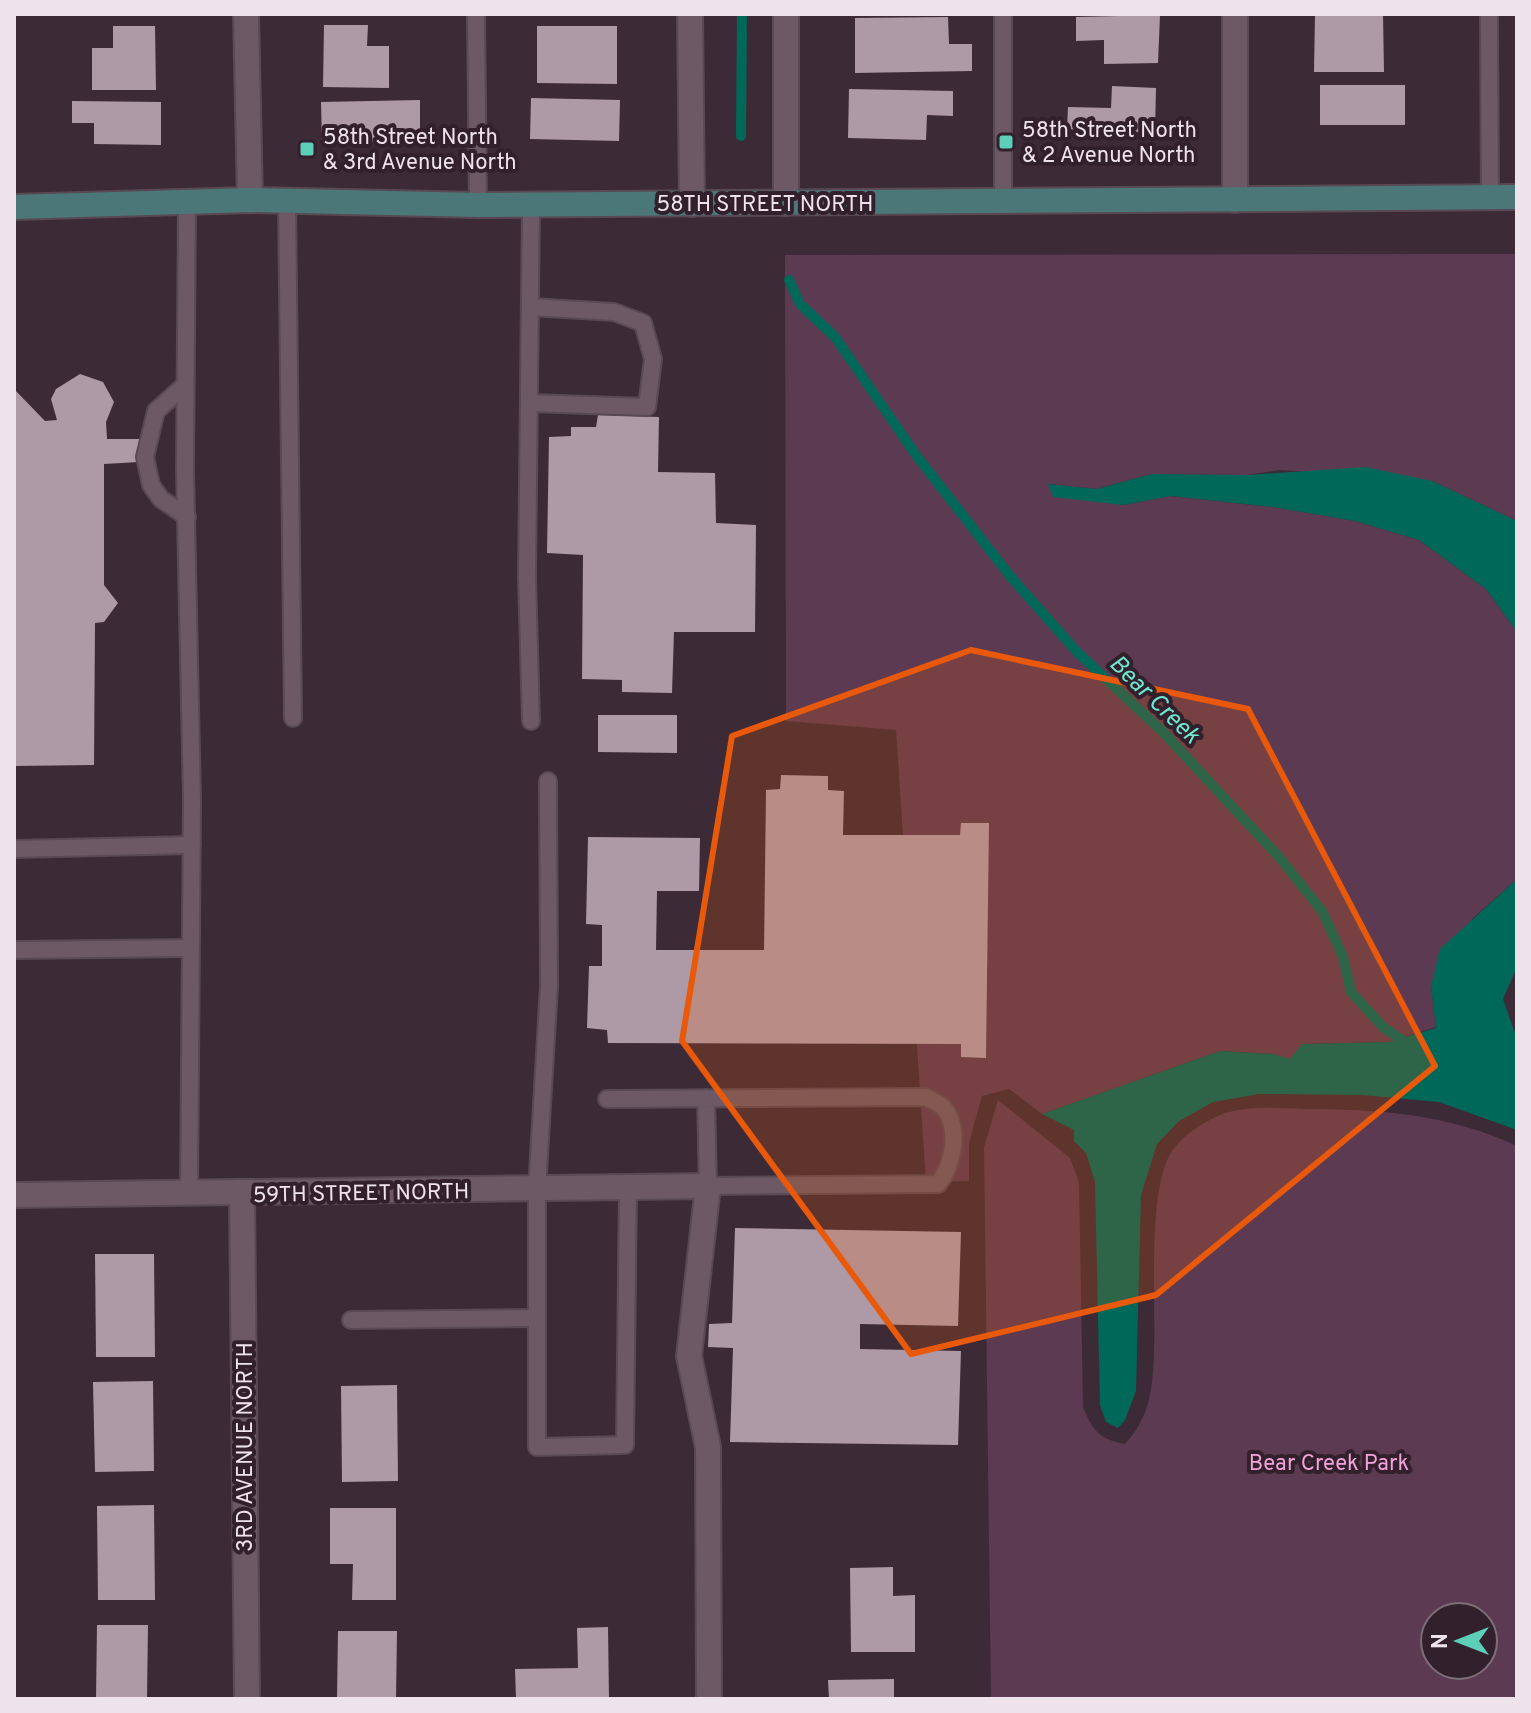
<svg xmlns="http://www.w3.org/2000/svg" width="1531" height="1713" font-family="Overpass,sans-serif">
	<style>
		.green { fill: #5c3a51; fill-rule: evenodd }
		.water { fill: #006859 }
		.lines { fill: none; stroke-linecap: round; stroke-linejoin: round }
		.stream { stroke: #006859; stroke-width: 10 }
		.building { fill: #ae99a6 }
		.lane-casing { stroke: #584953; stroke-width: 20 }
		.street-casing { stroke: #584953; stroke-width: 28 }
		.secondary-casing { stroke: #584953; stroke-width: 28 }
		.lane { stroke: #6c5965; stroke-width: 16 }
		.street { stroke: #6c5965; stroke-width: 24 }
		.secondary { stroke: #4c7778; stroke-width: 24 }
		.marked { fill: #e8590c; fill-opacity: 0.2; stroke: #e8590c; stroke-width: 6; stroke-linejoin: round }
		.poi-dot { fill: #5dceb8; stroke: #32212c; stroke-width: 3 }
		.labels { text-anchor: middle; stroke-width: 8; stroke-linejoin: round; paint-order: stroke }
		.poi-label { font-size: 22px; fill: #eee3ea; stroke: #32212c; text-anchor: start }
		.street-label { font-size: 22px; fill: #eee3ea; stroke: #32212c }
		.park-label { font-size: 22px; fill: #f3a3d9; stroke: #32212c }
		.water-label { font-size: 24px; font-style: italic; fill: #6ee8d0; stroke: #32212c }
	</style>
	<rect width="100%" height="100%" fill="#3c2b36"/>
	<g class="green">
		<path d="M1517,254V521L1432,481L1280,470L1247,475L1152,474L1097,489L1049,484L1123,505L1170,496L1273,507L1355,521L1419,540L1486,589L1517,632V879L1472,919L1431,986L1436,1027L1388,1042L1303,1044L1290,1060L1274,1054L1220,1051L1042,1114L1009,1089L982,1096L969,1143V1181L926,1182L896,730L786,721L785,255Z"/>
		<path d="M998,1100L1070,1158L1079,1182L1083,1407C1093,1431 1099,1439 1125,1444C1151,1416 1153,1386 1154,1349C1156,1301 1147,1188 1172,1151C1183,1135 1202,1123 1220,1115C1245,1105 1278,1108 1304,1109C1379,1109 1449,1114 1517,1146V1699H991L984,1147ZM1435,1617H1483V1665H1435Z"/>
	</g>
	<g class="water">
		<path d="M1365,467L1432,481L1517,521V632L1486,589L1419,540L1355,521L1273,507L1171,496L1123,505L1053,497L1048,484L1097,489L1152,474L1247,475Z"/>
		<path d="M1517,879V967L1503,999L1517,1039V1130L1439,1102L1362,1095L1259,1094L1213,1102L1179,1121L1157,1144L1141,1195L1136,1391L1125,1420L1118,1428L1106,1422L1100,1405L1095,1182L1086,1153L1074,1141V1130L1042,1114L1220,1051L1274,1054L1290,1059L1302,1044L1388,1042L1436,1028L1431,986L1440,949Z"/>
	</g>
	<g class="lines">
		<g class="stream">
			<path d="M741,136L742,14"/>
			<path d="M789,280L800,304L835,337L916,455L1010,576L1077,652L1163,732L1279,857L1322,911L1343,957L1351,992L1383,1027L1408,1044"/>
		</g>
	</g>
	<g class="building">
		<path d="M1315,14H1383L1384,72H1314Z"/>
		<path d="M1160,15L1158,63L1104,64V40L1076,41V17Z"/>
		<path d="M948,17L949,44H972V71L855,73V18Z"/>
		<path d="M324,25H368L367,46H389V88L323,87Z"/>
		<path d="M113,26H155L156,90H92V48H113Z"/>
		<path d="M537,26H617V84L537,83Z"/>
		<rect x="1320" y="85" width="85" height="40"/>
		<path d="M1112,86L1156,88L1155,133L1067,129L1068,107L1111,108Z"/>
		<path d="M849,89L953,91V116L927,115L926,140L848,138Z"/>
		<path d="M531,98L620,100L619,141L530,139Z"/>
		<path d="M420,100V141L322,143L321,102Z"/>
		<path d="M72,101L161,102V145L94,144V123H72Z"/>
		<path d="M80,374L103,382L114,402L106,422L107,439H140L139,462L104,464V585L118,603L104,622L95,623L94,765L14,766V389L45,421L57,420L51,399L56,389Z"/>
		<path d="M598,415L659,417L658,472L715,473L716,523L756,525L755,632H674L672,693L622,692V680L582,679L583,555L547,553L549,437L571,436V427H596Z"/>
		<path d="M598,715H677V753L598,752Z"/>
		<path d="M781,775L828,776V790L844,791L843,835H960L961,823H989L986,1058L961,1057V1044L608,1043L607,1030L587,1028L589,966H602V925L586,924L588,837L700,838L699,891H657L656,950H764L766,790L780,789Z"/>
		<path d="M735,1228L961,1232L958,1326L860,1324V1349L961,1351L958,1445L730,1442L733,1348L708,1347L709,1324L732,1323Z"/>
		<path d="M95,1254H154L155,1357H96Z"/>
		<path d="M153,1381L154,1471L95,1472L93,1382Z"/>
		<path d="M397,1385L398,1481L342,1482L341,1386Z"/>
		<path d="M154,1505L155,1600H98L97,1506Z"/>
		<path d="M330,1508H396V1600H352L353,1564H330Z"/>
		<path d="M893,1567V1596L915,1595V1652H851L850,1568Z"/>
		<path d="M97,1625H148L147,1699H96Z"/>
		<path d="M608,1627L609,1699H516L515,1669L578,1668L577,1628Z"/>
		<path d="M338,1631H397L396,1699H337Z"/>
		<path d="M894,1679V1699H829L828,1680Z"/>
	</g>
	<g class="lines">
		<g class="lane-casing">
			<g id="lane">
				<path d="M476,14L478,205"/>
				<path d="M1489,14L1490,197"/>
				<path d="M287,201L293,718"/>
				<path d="M187,202L185,470L192,800L189,1194"/>
				<path d="M1003,202V14"/>
				<path d="M531,204L527,577L531,721"/>
				<path d="M185,385L156,411L145,457L151,485L161,499L187,517"/>
				<path d="M530,403L647,407L653,359L643,323L614,312L531,307"/>
				<path d="M548,781L549,986L537,1190V1447L625,1445L628,1188"/>
				<path d="M14,849L192,845"/>
				<path d="M14,950L190,948"/>
				<path d="M607,1099L926,1097C931,1100 939,1103 943,1107C961,1128 953,1166 938,1184L708,1186L706,1098"/>
				<path d="M351,1320L537,1318"/>
			</g>
		</g>
		<g class="street-casing">
			<g id="street">
				<path d="M246,14L250,200"/>
				<path d="M690,14L692,204"/>
				<path d="M786,14V203"/>
				<path d="M1235,200V14"/>
				<path d="M242,1194L247,1699"/>
				<path d="M14,1195L708,1186L689,1356L708,1447L709,1699"/>
			</g>
		</g>
		<g class="secondary-casing">
			<path id="secondary" d="M14,207L250,200L478,205L1517,197"/>
		</g>
		<use href="#lane" class="lane"/>
		<use href="#street" class="street"/>
		<use href="#secondary" class="secondary"/>
	</g>
	<path class="marked" d="M971,650L1248,709L1435,1066L1156,1295L911,1354L682,1041L732,736Z"/>
	<g class="poi-dot">
		<rect x="998" y="134" width="16" height="16" rx="4"/>
		<rect x="299" y="141" width="16" height="16" rx="4"/>
	</g>
	<g class="labels">
		<g class="poi-label">
			<text x="1022" y="137">58th Street North<tspan x="1022" dy="25">&amp; 2 Avenue North</tspan></text>
			<text x="323" y="144">58th Street North<tspan x="323" dy="25">&amp; 3rd Avenue North</tspan></text>
		</g>
		<g class="street-label">
			<text x="765" y="211">58TH STREET NORTH</text>
			<text transform="translate(361 1192) rotate(-1)" y="8">59TH STREET NORTH</text>
			<text transform="translate(244 1447) rotate(-90)" y="8">3RD AVENUE NORTH</text>
		</g>
		<g class="park-label">
			<text x="1329" y="1470">Bear Creek Park</text>
		</g>
		<g class="water-label">
			<text transform="translate(1155 699) rotate(44)" y="8">Bear Creek</text>
		</g>
	</g>
	<rect width="1531" height="1713" fill="none" stroke="#eee3ea" stroke-width="32"/>
	<g transform="translate(1459 1641) rotate(270)"><circle r="38" fill="#32212c" stroke="#7d6f78" stroke-width="2"/>
	<path d="M0-6L14 30L0 20L-14 30Z" fill="#5dceb8"/>
	<text y="-12" font-size="22" font-weight="bold" text-anchor="middle" fill="#eee3ea">N</text>
	</g>
</svg>
